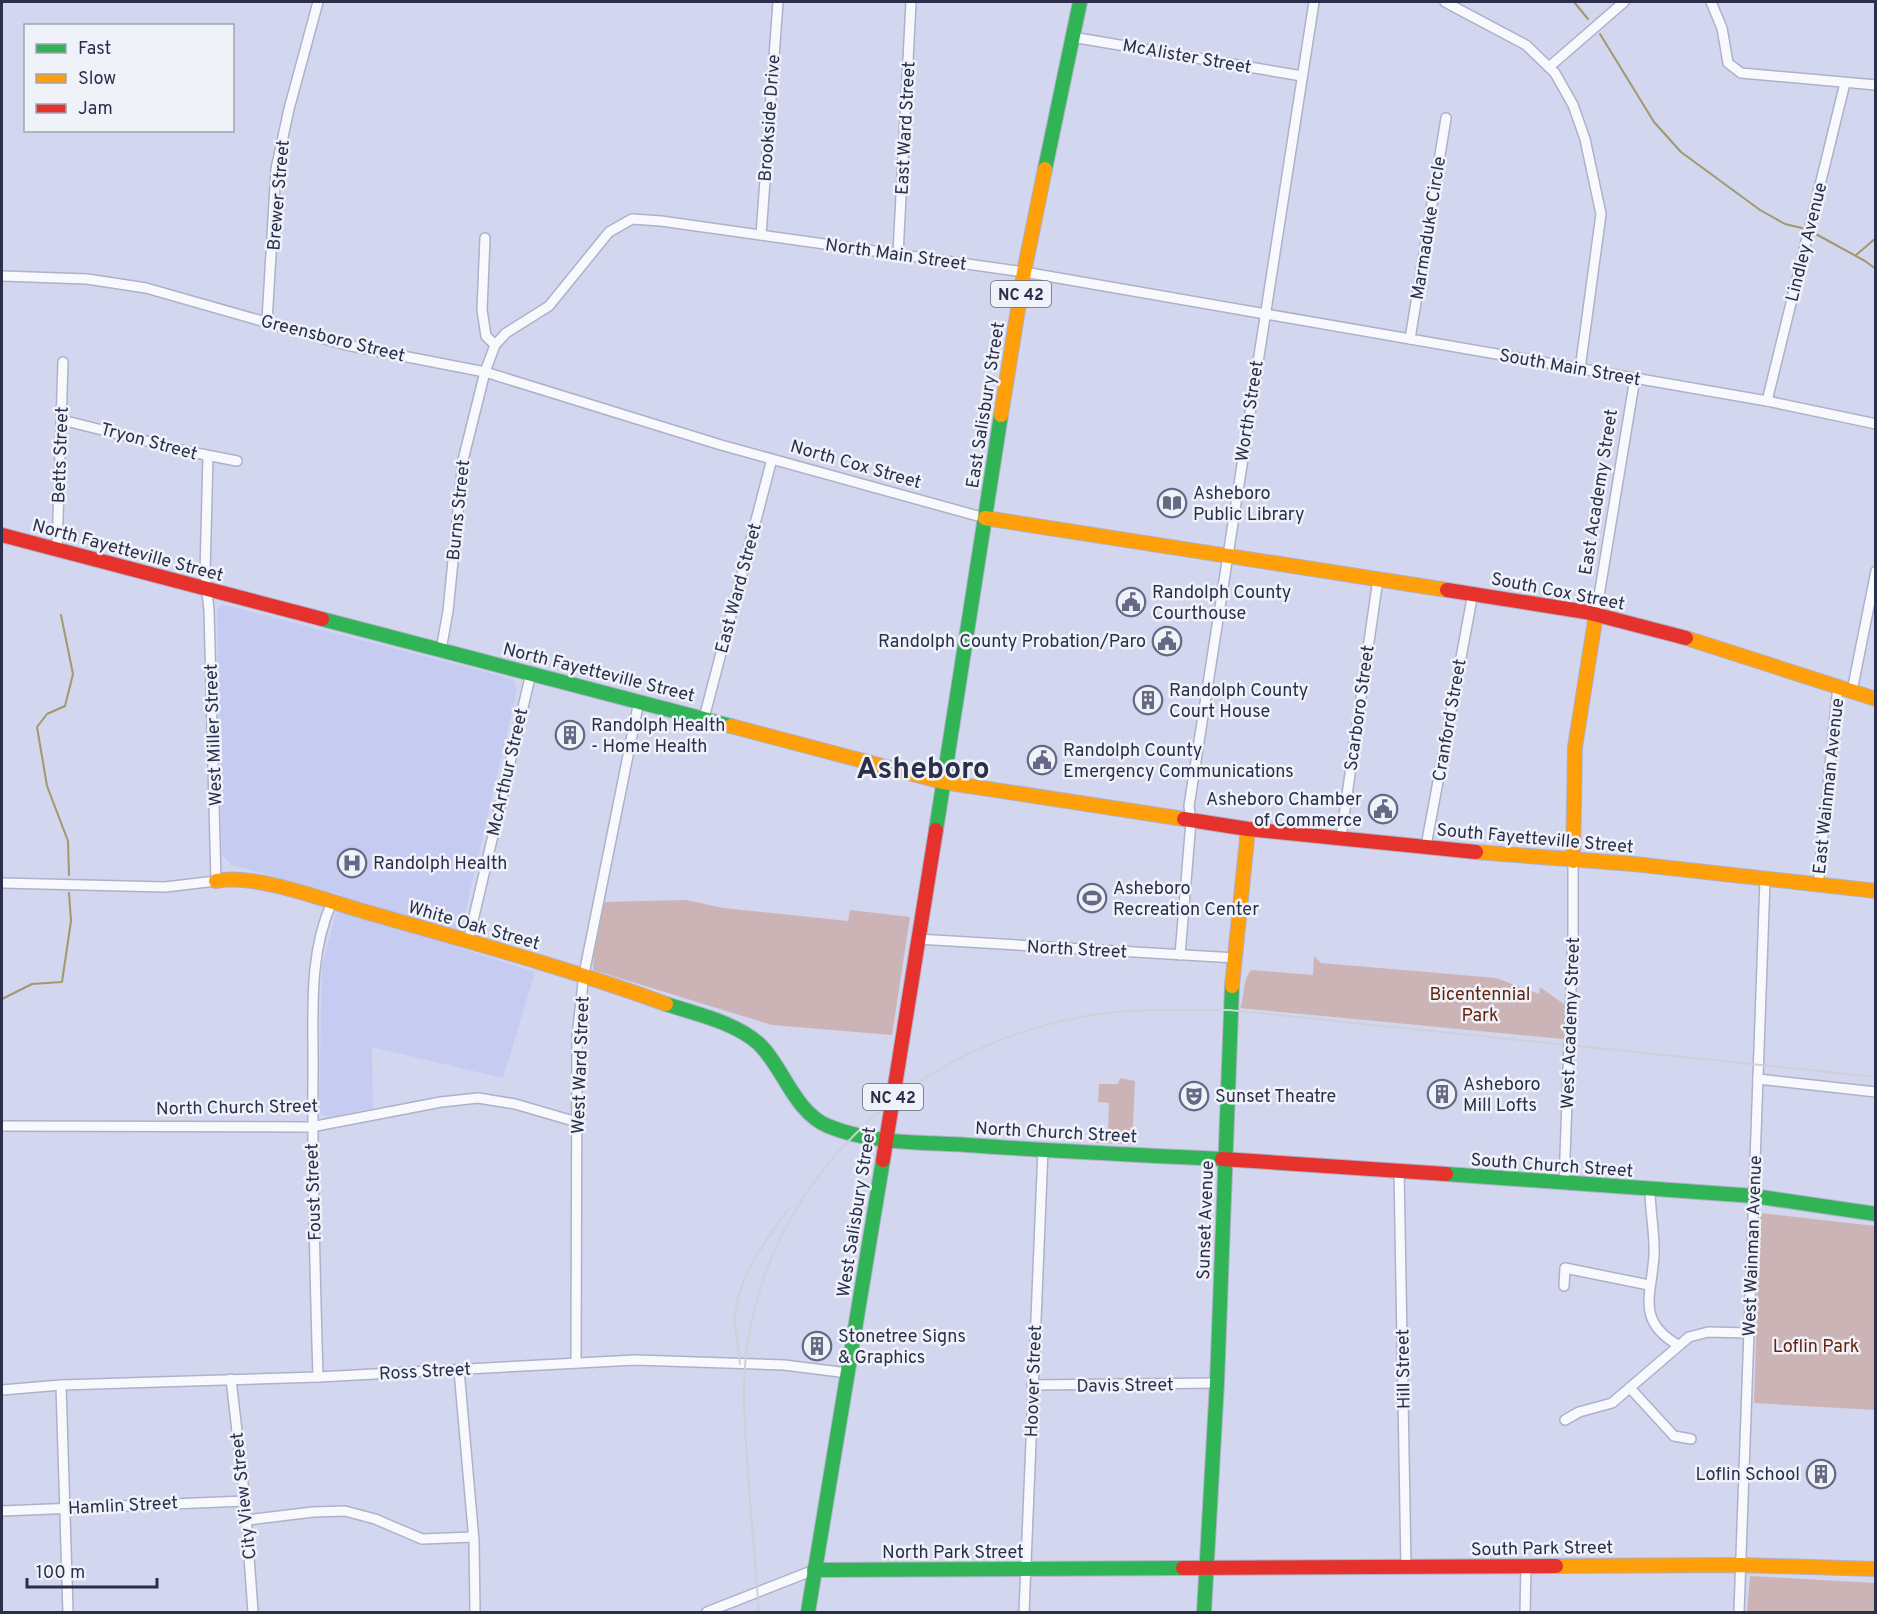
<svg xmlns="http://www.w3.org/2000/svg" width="1877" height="1614" font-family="Overpass,sans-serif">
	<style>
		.built { fill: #c6ccf1 }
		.green { fill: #ccb3b5 }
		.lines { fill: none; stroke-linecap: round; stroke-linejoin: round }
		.stream { stroke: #a1986c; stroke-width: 2 }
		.street-casing { stroke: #aeb1c9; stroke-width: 12 }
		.fast-casing { stroke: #aeb1c9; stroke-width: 16 }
		.slow-casing { stroke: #aeb1c9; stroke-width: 16 }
		.jam-casing { stroke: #aeb1c9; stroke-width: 16 }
		.street { stroke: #f8f9fc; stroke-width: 9 }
		.fast { stroke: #30b455; stroke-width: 14 }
		.slow { stroke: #ff9f0a; stroke-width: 14 }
		.jam { stroke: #e5322d; stroke-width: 14 }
		.rail { stroke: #cfd0d8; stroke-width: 2 }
		.labels { text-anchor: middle; stroke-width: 5; stroke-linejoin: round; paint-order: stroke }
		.shield { fill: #f0f2f9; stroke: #666a7f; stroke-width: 1.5 }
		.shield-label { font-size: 16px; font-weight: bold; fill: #2b2f4b }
		.street-label { font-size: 18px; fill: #2b2f4b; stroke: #f0f2f9 }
		.poi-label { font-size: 18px; fill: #2b2f4b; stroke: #f0f2f9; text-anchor: start }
		.park-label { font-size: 18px; fill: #64230e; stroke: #f0f2f9 }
		.town-label { font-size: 30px; font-weight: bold; fill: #2b2f4b; stroke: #f0f2f9 }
	</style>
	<rect width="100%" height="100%" fill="#d2d6ee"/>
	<path class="built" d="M221,604L513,679L517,690L457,947L535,972L503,1078L372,1047L373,1108L329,1117L319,1113L322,965L341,895L231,865L222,854L217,609Z"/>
	<g class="green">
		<path d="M686,900L723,908L848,921L850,910L910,917L892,1035L772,1025L593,970L594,948L603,902Z"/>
		<path d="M1314,956L1321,963L1496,978L1539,994L1540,987L1565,1005L1563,1039L1240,1008C1245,997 1242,981 1251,970L1313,975Z"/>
		<path d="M1120,1078L1135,1081L1132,1144L1096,1143V1132H1108L1109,1103L1098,1102L1099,1084H1118Z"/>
		<path d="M1760,1213L1875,1226V1410L1754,1403Z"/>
		<path d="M1750,1576L1874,1583L1875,1612H1747Z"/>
	</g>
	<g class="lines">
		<g class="stream">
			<path d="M1574,2L1588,19"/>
			<path d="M1600,34L1654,122L1681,152L1760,210L1785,224L1802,228"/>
			<path d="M1814,233L1865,261L1876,269"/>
			<path d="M1856,255L1876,238"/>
			<path d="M61,615L73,674L65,706L47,714L37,727L47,786L68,841L69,875"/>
			<path d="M2,999L32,984L62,982L71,921L69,893"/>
		</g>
		<g class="street-casing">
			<g id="street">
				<path d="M1445,2L1526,45L1555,73L1573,105L1585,139L1601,214L1580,369"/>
				<path d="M1711,2L1722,28L1728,63L1741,73L1876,85"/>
				<path d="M1072,37L1302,76"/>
				<path d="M1549,67L1624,2"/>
				<path d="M761,235L778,2"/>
				<path d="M485,238L482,310L486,336L495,345"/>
				<path d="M898,254L911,2"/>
				<path d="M2,276L87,279L146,288L346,345L485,372L495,345L506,333L549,306L609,232L632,219L661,221L1024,272L1767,401L1876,424"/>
				<path d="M267,321L276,169L289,109L318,2"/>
				<path d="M1410,339L1446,118"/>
				<path d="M1767,401L1845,83"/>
				<path d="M62,420L186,451L237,461"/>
				<path d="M57,549L63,362"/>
				<path d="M1596,614L1635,378"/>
				<path d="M441,650L448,611L463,460L485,372L721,445L985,518"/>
				<path d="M1852,691L1876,571"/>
				<path d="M704,718L772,459"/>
				<path d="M1341,837L1378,579"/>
				<path d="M1426,846L1473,593"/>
				<path d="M2,883L165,887L216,881L209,610L205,573L208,456"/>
				<path d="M1818,886L1838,686"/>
				<path d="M917,939L1236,958"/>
				<path d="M468,942L531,673"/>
				<path d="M1180,955L1191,821L1189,806L1314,2"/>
				<path d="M1758,1079L1876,1092"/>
				<path d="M2,1126L311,1127L441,1102L478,1098L515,1104L577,1122"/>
				<path d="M1399,1170L1406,1568"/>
				<path d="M1564,1184L1573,934V861"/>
				<path d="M1650,1190C1650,1212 1655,1233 1654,1255C1652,1294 1635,1320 1678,1345"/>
				<path d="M1564,1286L1565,1268L1649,1285"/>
				<path d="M576,1363L577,1037L584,974L639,701"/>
				<path d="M459,1370L474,1541L475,1612"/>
				<path d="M318,1377C315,1277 312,1177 313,1077C314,1019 307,957 332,902"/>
				<path d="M231,1379L245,1501L253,1612"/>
				<path d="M61,1385L68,1612"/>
				<path d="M1032,1385L1217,1383"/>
				<path d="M1630,1388L1674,1436L1691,1439"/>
				<path d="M2,1390L61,1385L318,1377L635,1360L784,1365L848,1373"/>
				<path d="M1565,1420L1579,1412L1612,1403L1689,1337L1708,1332L1749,1333"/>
				<path d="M2,1511L245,1501"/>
				<path d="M247,1520L313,1512L345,1511L375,1519L422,1539L473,1537"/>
				<path d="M707,1612L814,1570"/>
				<path d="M1024,1612L1043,1149"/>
				<path d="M1525,1612L1526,1567"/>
				<path d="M1739,1612L1765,880"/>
			</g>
		</g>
		<g class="fast-casing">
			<g id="fast">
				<path d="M1045,169L1080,2"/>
				<path d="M322,619L731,726"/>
				<path d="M936,830L1001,415"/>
				<path d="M666,1004C696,1014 734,1022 758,1043C783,1066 794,1112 828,1126C871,1144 921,1142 967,1145C1052,1151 1137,1155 1222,1159"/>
				<path d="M1446,1174L1754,1196L1876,1214"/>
				<path d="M814,1570L1183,1568"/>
				<path d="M808,1612L883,1160"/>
				<path d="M1204,1612L1217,1383L1232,986"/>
			</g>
		</g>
		<g class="slow-casing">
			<g id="slow">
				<path d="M1001,415L1024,272L1045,169"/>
				<path d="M985,518L1447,590"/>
				<path d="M1686,638L1876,699"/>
				<path d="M731,726L943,782L1184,819"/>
				<path d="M1476,852L1634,864L1876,891"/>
				<path d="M1573,861L1575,747L1596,614"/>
				<path d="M216,881C255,873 327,901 366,912C467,941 568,968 666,1004"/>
				<path d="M1232,986L1248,829"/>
				<path d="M1556,1566L1741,1565L1876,1569"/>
			</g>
		</g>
		<g class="jam-casing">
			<g id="jam">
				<path d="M2,535L322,619"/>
				<path d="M1447,590L1586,612L1686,638"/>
				<path d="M1184,819L1248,829L1476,852"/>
				<path d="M1222,1159L1446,1174"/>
				<path d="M883,1160L936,830"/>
				<path d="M1183,1568L1556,1566"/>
			</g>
		</g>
		<use href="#street" class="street"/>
		<use href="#fast" class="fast"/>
		<use href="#slow" class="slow"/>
		<use href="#jam" class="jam"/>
		<g class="rail">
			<path d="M740,1364C738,1350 736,1336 735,1322C735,1279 766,1240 790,1207"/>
			<path d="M759,1612C755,1567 752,1521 748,1475C746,1438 742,1402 745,1365C762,1182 910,1047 1086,1016C1133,1008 1182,1010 1229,1010L1876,1077"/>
		</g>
	</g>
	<defs>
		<g id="library-ring" transform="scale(1.5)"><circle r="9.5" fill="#f0f2f9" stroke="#656984" stroke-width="1.5"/><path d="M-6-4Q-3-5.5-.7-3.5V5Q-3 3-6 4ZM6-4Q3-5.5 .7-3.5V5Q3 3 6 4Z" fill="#656984"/></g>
		<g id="civic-ring" transform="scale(1.5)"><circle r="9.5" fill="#f0f2f9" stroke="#656984" stroke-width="1.5"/><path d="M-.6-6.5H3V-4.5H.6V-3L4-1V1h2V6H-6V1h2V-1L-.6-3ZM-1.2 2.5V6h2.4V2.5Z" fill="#656984"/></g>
		<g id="building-ring" transform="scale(1.5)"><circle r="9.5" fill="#f0f2f9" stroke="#656984" stroke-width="1.5"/><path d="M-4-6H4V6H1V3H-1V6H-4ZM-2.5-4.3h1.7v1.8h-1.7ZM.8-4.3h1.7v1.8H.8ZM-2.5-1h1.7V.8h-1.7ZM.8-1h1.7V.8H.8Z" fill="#656984"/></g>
		<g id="hospital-ring" transform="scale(1.5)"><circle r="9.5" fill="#f0f2f9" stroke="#656984" stroke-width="1.5"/><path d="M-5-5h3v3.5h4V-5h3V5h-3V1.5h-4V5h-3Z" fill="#656984"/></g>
		<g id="stadium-ring" transform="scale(1.5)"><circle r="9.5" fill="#f0f2f9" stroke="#656984" stroke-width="1.5"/><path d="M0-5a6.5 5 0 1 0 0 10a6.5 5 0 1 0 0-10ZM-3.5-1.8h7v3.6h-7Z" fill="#656984"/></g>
		<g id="theatre-ring" transform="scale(1.5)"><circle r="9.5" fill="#f0f2f9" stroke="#656984" stroke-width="1.5"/><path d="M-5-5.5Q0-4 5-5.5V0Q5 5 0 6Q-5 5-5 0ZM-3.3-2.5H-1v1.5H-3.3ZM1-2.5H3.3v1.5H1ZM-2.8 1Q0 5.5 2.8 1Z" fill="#656984"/></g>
	</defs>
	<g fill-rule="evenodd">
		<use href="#library-ring" x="1172" y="503"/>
		<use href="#civic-ring" x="1131" y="602"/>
		<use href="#civic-ring" x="1167" y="641"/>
		<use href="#building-ring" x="1148" y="700"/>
		<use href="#building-ring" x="570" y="735"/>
		<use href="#civic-ring" x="1042" y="760"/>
		<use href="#civic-ring" x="1383" y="809"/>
		<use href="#hospital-ring" x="352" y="863"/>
		<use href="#stadium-ring" x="1092" y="898"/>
		<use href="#building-ring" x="1442" y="1094"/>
		<use href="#theatre-ring" x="1194" y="1096"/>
		<use href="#building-ring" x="817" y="1346"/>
		<use href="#building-ring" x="1821" y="1474"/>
	</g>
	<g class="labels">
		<g class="shield">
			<rect x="991" y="281" width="60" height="26" rx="4.5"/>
			<rect x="863" y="1084" width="60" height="26" rx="4.5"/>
		</g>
		<g class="shield-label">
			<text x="1021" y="300">NC 42</text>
			<text x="893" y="1103">NC 42</text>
		</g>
		<g class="street-label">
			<text transform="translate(1187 56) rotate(10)" y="6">McAlister Street</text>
			<text transform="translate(769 118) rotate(-86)" y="6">Brookside Drive</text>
			<text transform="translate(905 128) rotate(-87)" y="6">East Ward Street</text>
			<text transform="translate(278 195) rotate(-85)" y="6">Brewer Street</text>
			<text transform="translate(1428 228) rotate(-81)" y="6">Marmaduke Circle</text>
			<text transform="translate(1806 242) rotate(-76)" y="6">Lindley Avenue</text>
			<text transform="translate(896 254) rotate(8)" y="6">North Main Street</text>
			<text transform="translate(333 338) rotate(14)" y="6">Greensboro Street</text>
			<text transform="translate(1570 367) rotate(10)" y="6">South Main Street</text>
			<text transform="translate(985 405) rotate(-81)" y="6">East Salisbury Street</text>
			<text transform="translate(1249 411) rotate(-81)" y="6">Worth Street</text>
			<text transform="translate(149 441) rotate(15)" y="6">Tryon Street</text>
			<text transform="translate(60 455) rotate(-88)" y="6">Betts Street</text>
			<text transform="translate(856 464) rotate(16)" y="6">North Cox Street</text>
			<text transform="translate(1598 492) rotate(-81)" y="6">East Academy Street</text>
			<text transform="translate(458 510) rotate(-84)" y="6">Burns Street</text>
			<text transform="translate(128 550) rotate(15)" y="6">North Fayetteville Street</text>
			<text transform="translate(738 588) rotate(-75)" y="6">East Ward Street</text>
			<text transform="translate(1558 591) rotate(11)" y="6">South Cox Street</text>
			<text transform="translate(599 672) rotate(14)" y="6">North Fayetteville Street</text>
			<text transform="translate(1359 708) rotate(-82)" y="6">Scarboro Street</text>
			<text transform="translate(1449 720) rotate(-80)" y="6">Cranford Street</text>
			<text transform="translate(213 735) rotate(-92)" y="6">West Miller Street</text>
			<text transform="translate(507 772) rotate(-77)" y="6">McArthur Street</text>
			<text transform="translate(1828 786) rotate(-84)" y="6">East Wainman Avenue</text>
			<text transform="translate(1535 838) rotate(5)" y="6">South Fayetteville Street</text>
			<text transform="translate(474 925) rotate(16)" y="6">White Oak Street</text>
			<text transform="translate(1077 949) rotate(3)" y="6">North Street</text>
			<text transform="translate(1570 1023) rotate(-88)" y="6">West Academy Street</text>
			<text transform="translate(580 1065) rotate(-88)" y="6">West Ward Street</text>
			<text transform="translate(237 1107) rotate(-1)" y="6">North Church Street</text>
			<text transform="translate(1056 1132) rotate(3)" y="6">North Church Street</text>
			<text transform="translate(1552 1165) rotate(4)" y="6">South Church Street</text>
			<text transform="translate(313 1192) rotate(-92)" y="6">Foust Street</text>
			<text transform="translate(856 1212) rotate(-81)" y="6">West Salisbury Street</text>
			<text transform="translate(1205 1220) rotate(-88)" y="6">Sunset Avenue</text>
			<text transform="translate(1752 1246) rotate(-88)" y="6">West Wainman Avenue</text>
			<text transform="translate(1403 1369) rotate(-91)" y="6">Hill Street</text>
			<text transform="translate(425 1371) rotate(-3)" y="6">Ross Street</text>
			<text transform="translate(1033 1381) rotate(-88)" y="6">Hoover Street</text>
			<text transform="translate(1125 1385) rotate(-1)" y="6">Davis Street</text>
			<text transform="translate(243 1496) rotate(-96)" y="6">City View Street</text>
			<text transform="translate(123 1505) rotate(-3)" y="6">Hamlin Street</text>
			<text transform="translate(1542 1548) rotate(-1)" y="6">South Park Street</text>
			<text x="953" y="1558">North Park Street</text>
		</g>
		<g class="poi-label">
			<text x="1193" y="499">Asheboro<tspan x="1193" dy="21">Public Library</tspan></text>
			<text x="1152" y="598">Randolph County<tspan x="1152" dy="21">Courthouse</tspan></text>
			<text x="1146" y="647" text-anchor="end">Randolph County Probation/Paro</text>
			<text x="1169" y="696">Randolph County<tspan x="1169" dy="21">Court House</tspan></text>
			<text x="591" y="731">Randolph Health<tspan x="591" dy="21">- Home Health</tspan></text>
			<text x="1063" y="756">Randolph County<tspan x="1063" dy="21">Emergency Communications</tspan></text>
			<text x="1362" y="805" text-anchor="end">Asheboro Chamber<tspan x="1362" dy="21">of Commerce</tspan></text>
			<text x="373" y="869">Randolph Health</text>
			<text x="1113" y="894">Asheboro<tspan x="1113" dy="21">Recreation Center</tspan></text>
			<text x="1463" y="1090">Asheboro<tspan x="1463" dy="21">Mill Lofts</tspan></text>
			<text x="1215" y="1102">Sunset Theatre</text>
			<text x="838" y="1342">Stonetree Signs<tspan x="838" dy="21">&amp; Graphics</tspan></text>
			<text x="1800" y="1480" text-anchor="end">Loflin School</text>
		</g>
		<g class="park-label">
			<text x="1480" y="1000">Bicentennial<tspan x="1480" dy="21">Park</tspan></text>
			<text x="1816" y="1352">Loflin Park</text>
		</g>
		<g class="town-label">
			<text x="923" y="778">Asheboro</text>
		</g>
	</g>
	<rect width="1877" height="1614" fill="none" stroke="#2b2f4b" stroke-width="6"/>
	<rect x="24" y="24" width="210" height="108" fill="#f0f2f9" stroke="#a1a4b3" stroke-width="1.5"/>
	<rect x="36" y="44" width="30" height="9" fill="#30b455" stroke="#a1a4b3" stroke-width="1.5"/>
	<text x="78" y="54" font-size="18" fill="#2b2f4b">Fast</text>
	<rect x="36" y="74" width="30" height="9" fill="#ff9f0a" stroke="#a1a4b3" stroke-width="1.5"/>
	<text x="78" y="84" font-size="18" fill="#2b2f4b">Slow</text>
	<rect x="36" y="104" width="30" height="9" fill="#e5322d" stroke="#a1a4b3" stroke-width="1.5"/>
	<text x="78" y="114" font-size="18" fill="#2b2f4b">Jam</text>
	<path d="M27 1578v9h130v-9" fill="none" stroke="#2b2f4b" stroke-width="3"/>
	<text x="36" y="1578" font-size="18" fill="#2b2f4b" stroke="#f0f2f9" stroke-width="4.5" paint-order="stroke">100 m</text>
</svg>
